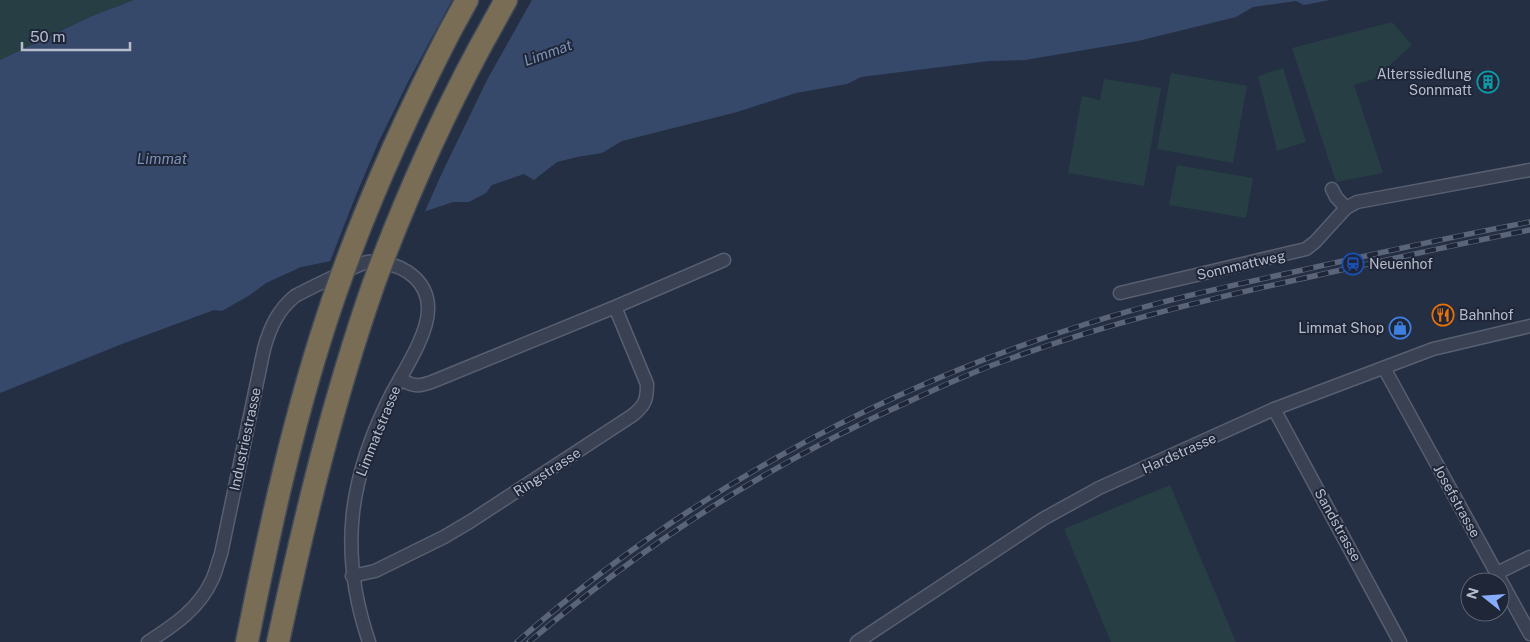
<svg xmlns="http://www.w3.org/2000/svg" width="1530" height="642" font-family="'Public Sans',sans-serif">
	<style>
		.green { fill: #263e44 }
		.water { fill: #37496b }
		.pier { fill: #242f43 }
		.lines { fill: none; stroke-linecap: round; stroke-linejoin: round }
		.minor-casing { stroke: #575f70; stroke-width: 15 }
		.motorway-casing { stroke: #41495a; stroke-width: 25 }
		.minor { stroke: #394152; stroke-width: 12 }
		.motorway { stroke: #796e55; stroke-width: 22 }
		.rail-casing { stroke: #5b657a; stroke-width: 5.5 }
		.rail { stroke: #1e2638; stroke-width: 4; stroke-dasharray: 11; stroke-linecap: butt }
		.motorway-bridge-casing { stroke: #41495a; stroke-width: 25; stroke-linecap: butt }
		.motorway-bridge { stroke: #796e55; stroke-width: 22 }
		.labels { text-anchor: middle; stroke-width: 4; stroke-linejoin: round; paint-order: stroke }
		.poi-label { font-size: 14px; fill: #b6bdcc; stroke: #1e2638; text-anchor: end }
		.street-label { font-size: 14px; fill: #b6bdcc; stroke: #1e2638 }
		.water-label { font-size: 15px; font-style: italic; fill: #7c90b5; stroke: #1e2638 }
	</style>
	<rect width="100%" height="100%" fill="#242f43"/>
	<g class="green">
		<path d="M0,0H134L92,16L0,60Z"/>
		<path d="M1392,22L1412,45L1376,78L1354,85L1383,173L1336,182L1292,48Z"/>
		<path d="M1283,68L1306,142L1277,151L1258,76Z"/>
		<path d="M1171,73L1247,86L1233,163L1157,149Z"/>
		<path d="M1104,79L1161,88L1144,186L1068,173L1082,96L1100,100Z"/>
		<path d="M1177,165L1253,178L1246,218L1169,205Z"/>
		<path d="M1170,485L1236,642H1111L1064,529Z"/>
	</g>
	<path class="water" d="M134,0H1330L1304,5L1296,1L1253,7L1236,17L1138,41L1025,60L989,61L861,77L847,84L796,93L737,112L622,141L602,153L577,157L557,162L534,180L524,174L492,185L486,193L469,202H453L426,211L412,225L331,261L301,267L266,283L250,295L222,311L214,310L122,344L0,393V60L92,16Z"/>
	<path class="pier" d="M452,0H532L488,78L442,173L422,218L413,227L343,255L333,263L329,264L356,195L379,141L409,80Z"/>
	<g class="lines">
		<g class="minor-casing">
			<g id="minor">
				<path d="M1332,189L1336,197L1346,208L1357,202L1530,170"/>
				<path d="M1120,293L1306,249L1315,242L1346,208"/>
				<path d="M1384,368L1530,634"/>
				<path d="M400,379C414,387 419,387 434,381L615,307L724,260"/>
				<path d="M1274,409L1400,642"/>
				<path d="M1497,573L1530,557"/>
				<path d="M352,576L375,571L444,537L471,521L633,415C645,405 647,400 647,384L615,307"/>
				<path d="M148,642C173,626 199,609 212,580C216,572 218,562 221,554L264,349C270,327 278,310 295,296C312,287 329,279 346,271C353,268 360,264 367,262C372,261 378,262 382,263C407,266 429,283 428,310C428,334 404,371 392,393C349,477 338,551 369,642"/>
				<path d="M857,642L1043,519L1099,488L1274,409L1433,349L1530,326"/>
			</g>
		</g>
		<g class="motorway-casing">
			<g id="motorway">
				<path d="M450,31L467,0"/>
				<path d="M480,47L506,0"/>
				<path d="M247,642C270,527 295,411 333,300"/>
				<path d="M278,642C304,521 333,400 374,283"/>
			</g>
		</g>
		<use href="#minor" class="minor"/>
		<use href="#motorway" class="motorway"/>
		<g class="rail-casing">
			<g id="rail">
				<path d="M517,642C680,498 876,390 1083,325C1151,303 1220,288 1289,273C1369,255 1450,237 1530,222"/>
				<path d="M529,642C647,542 769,464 910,401C940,387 970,373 1001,362C1103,324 1208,299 1314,276C1386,260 1458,244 1530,230"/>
			</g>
		</g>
		<use href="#rail" class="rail"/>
		<g class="motorway-bridge-casing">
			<g id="motorway-bridge">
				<path d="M374,283C404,202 439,123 480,47"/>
				<path d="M333,300C365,207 405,118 450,31"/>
			</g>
		</g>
		<use href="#motorway-bridge" class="motorway-bridge"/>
	</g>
	<defs>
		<g id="building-ring" transform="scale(1.125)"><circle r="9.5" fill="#1e2638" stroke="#0f9aa8" stroke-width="1.5"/><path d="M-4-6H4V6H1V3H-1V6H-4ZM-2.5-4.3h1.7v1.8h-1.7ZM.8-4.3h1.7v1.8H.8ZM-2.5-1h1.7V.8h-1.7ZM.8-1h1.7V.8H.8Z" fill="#0f9aa8"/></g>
		<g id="station-ring" transform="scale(1.125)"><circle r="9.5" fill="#1e2638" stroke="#1a4fb4" stroke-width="1.5"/><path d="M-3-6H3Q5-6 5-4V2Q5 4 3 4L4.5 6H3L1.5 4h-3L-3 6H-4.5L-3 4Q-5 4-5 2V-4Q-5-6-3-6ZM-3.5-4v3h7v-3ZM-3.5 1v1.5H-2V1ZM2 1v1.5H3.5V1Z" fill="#1a4fb4"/></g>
		<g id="restaurant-ring" transform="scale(1.125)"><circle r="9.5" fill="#1e2638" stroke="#e8710a" stroke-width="1.5"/><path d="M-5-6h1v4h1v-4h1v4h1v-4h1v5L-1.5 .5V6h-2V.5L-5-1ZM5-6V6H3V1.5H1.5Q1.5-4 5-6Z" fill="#e8710a"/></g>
		<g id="shop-ring" transform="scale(1.125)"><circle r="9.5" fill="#1e2638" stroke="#3f7fe0" stroke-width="1.5"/><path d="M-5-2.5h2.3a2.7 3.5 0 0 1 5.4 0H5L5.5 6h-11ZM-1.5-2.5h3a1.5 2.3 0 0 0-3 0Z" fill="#3f7fe0"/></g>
	</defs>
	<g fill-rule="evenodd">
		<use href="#building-ring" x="1488" y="82"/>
		<use href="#station-ring" x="1353" y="264"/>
		<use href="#restaurant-ring" x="1443" y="315"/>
		<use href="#shop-ring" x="1400" y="328"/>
	</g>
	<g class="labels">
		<g class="poi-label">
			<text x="1472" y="79">Alterssiedlung<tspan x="1472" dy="16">Sonnmatt</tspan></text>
			<text x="1369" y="269" text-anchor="start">Neuenhof</text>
			<text x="1459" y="320" text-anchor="start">Bahnhof</text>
			<text x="1384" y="333">Limmat Shop</text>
		</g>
		<g class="street-label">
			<text transform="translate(1241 265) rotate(-13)" y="5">Sonnmattweg</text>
			<text transform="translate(378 431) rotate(-68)" y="5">Limmatstrasse</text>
			<text transform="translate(245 439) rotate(-78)" y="5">Industriestrasse</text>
			<text transform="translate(1179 453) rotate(-24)" y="5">Hardstrasse</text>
			<text transform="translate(547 472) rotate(-33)" y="5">Ringstrasse</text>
			<text transform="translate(1457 501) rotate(61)" y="5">Josefstrasse</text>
			<text transform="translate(1338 525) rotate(61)" y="5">Sandstrasse</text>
		</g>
		<g class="water-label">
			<text transform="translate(548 53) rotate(-20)" y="5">Limmat</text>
			<text x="162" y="164">Limmat</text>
		</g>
	</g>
	<g transform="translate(1485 597) rotate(287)"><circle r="24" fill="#1e2638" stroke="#5b6273"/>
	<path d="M0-4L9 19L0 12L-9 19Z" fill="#89adfe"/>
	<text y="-8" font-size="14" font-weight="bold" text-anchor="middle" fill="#b6bdcc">N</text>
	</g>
	<path d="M22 42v8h108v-8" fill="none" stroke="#b6bdcc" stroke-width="2.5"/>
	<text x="30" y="42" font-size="15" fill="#b6bdcc" stroke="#1e2638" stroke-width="4" paint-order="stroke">50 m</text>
</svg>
